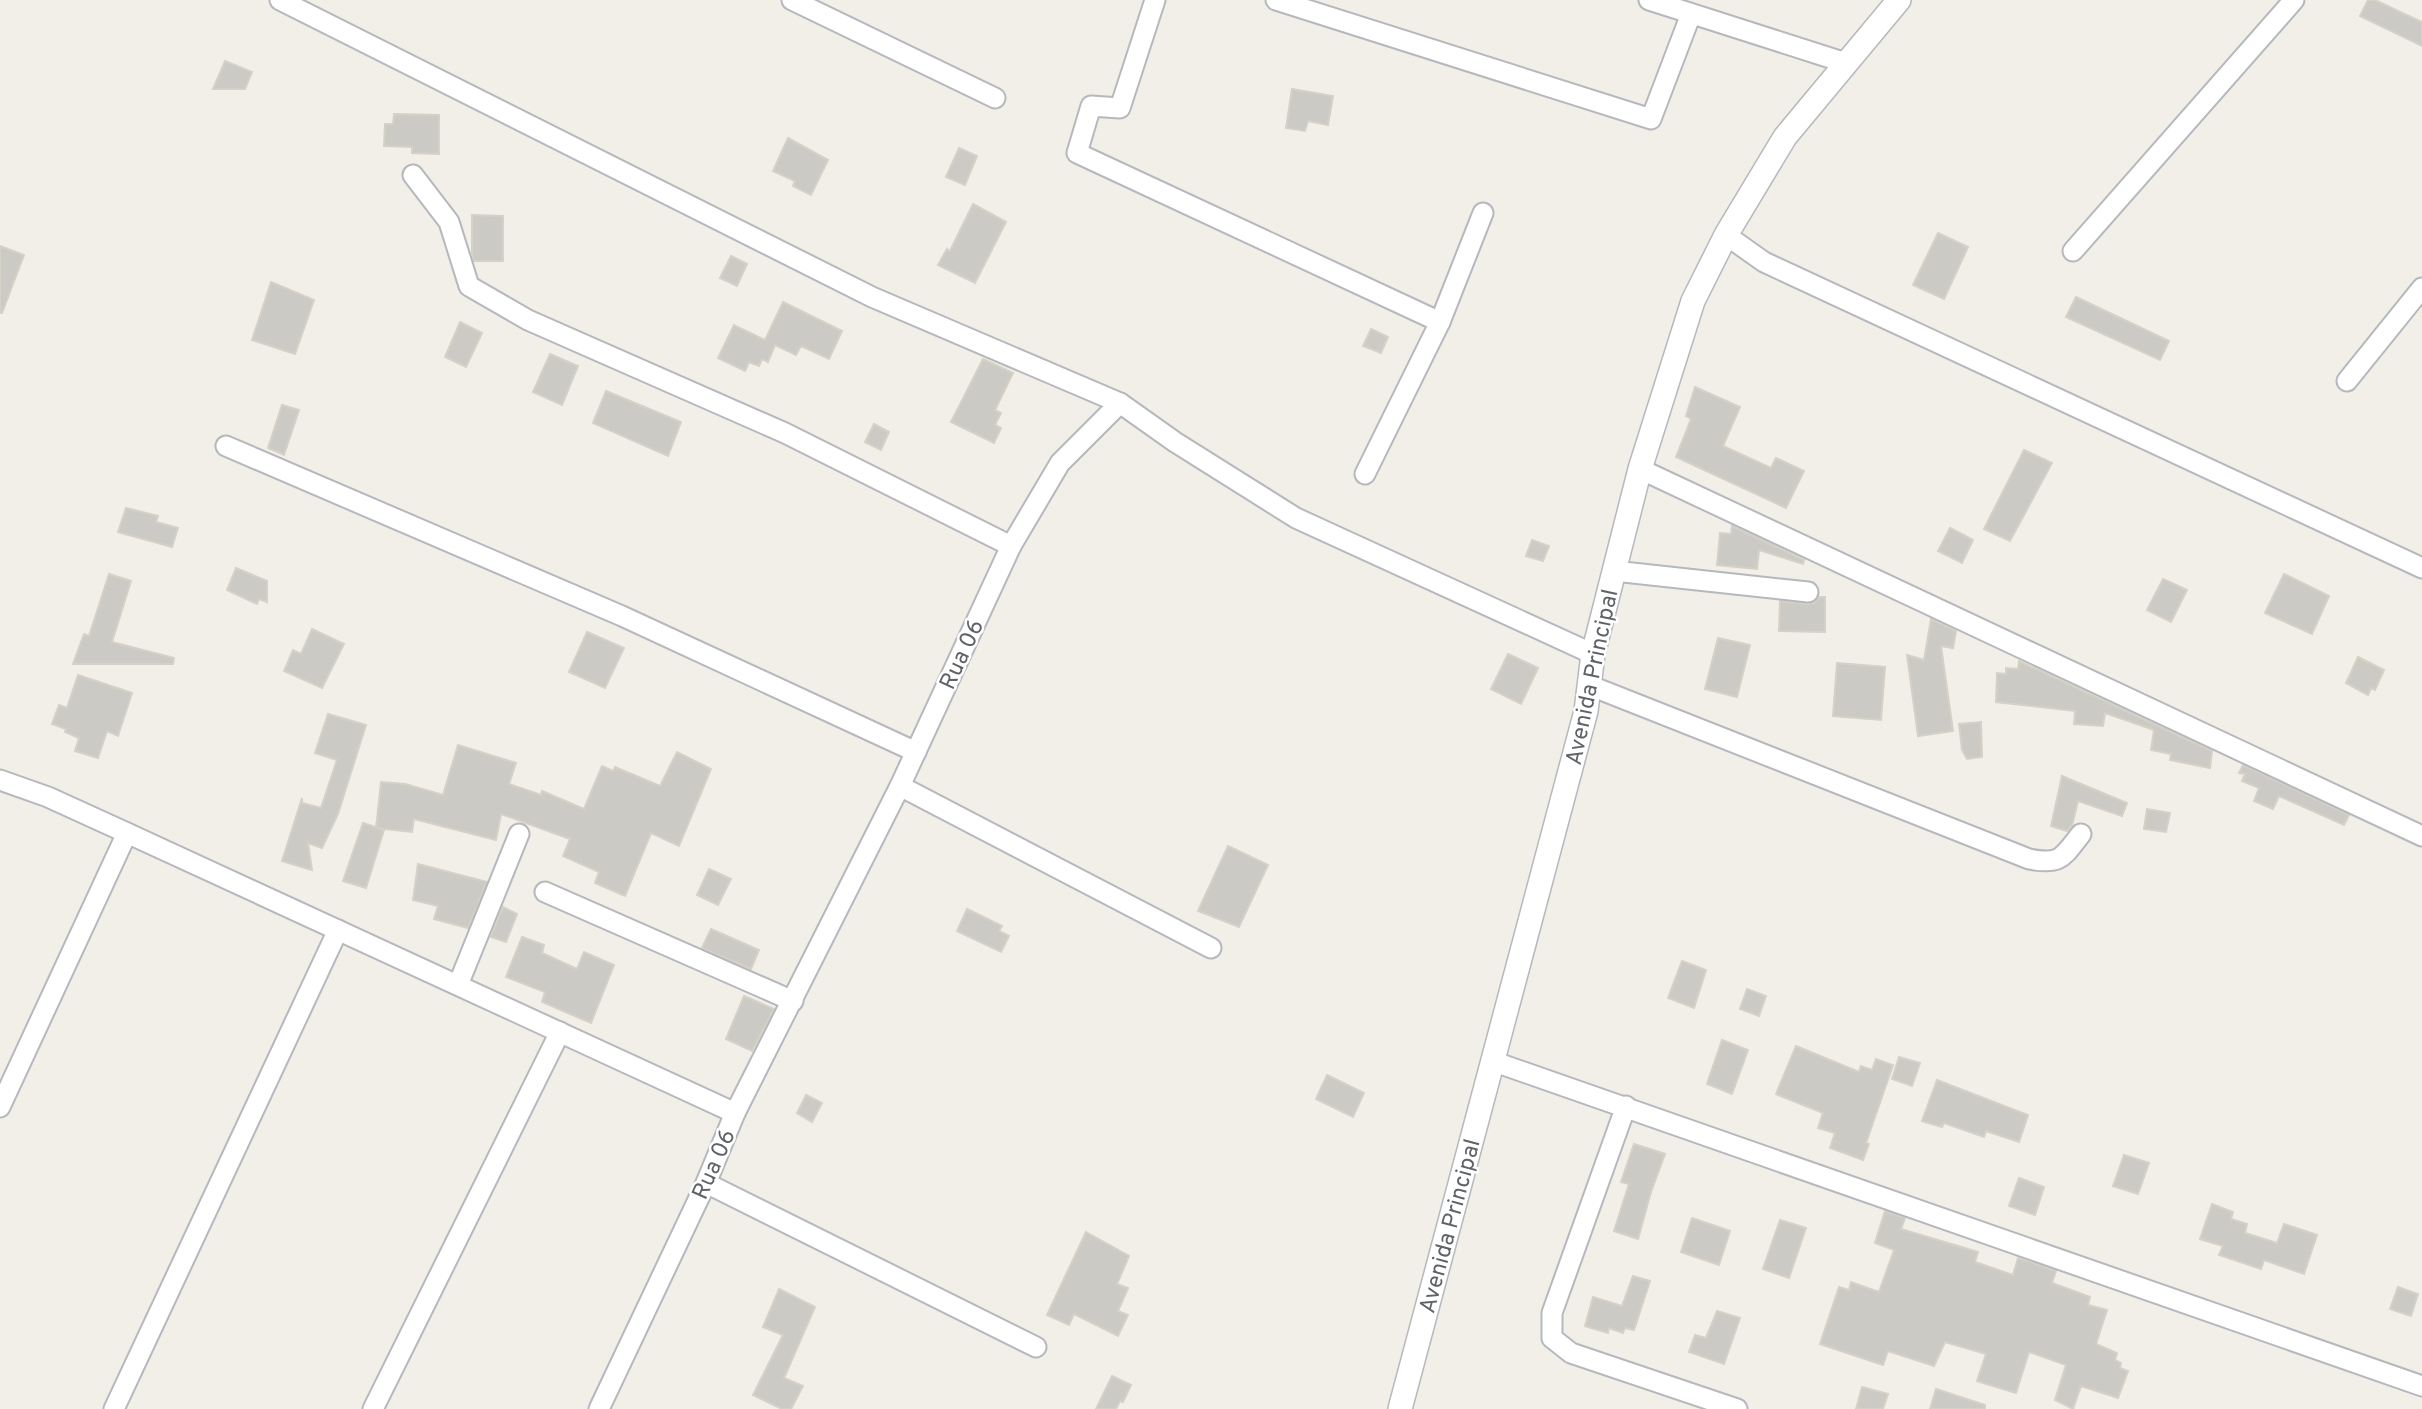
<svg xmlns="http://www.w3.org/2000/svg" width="2422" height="1409" font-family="Overpass,sans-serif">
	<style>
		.building { fill: #cccac5; stroke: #d6d1c6; stroke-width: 2 }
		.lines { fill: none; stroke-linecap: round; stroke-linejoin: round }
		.minor-casing { stroke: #b5b8bc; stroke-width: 23 }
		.tertiary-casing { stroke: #b5b8bc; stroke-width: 26 }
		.minor { stroke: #fff; stroke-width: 19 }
		.tertiary { stroke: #fff; stroke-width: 23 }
		.labels { text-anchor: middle; stroke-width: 5; stroke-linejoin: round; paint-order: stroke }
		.street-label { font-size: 23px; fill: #5f6368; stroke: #fff }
	</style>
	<rect width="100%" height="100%" fill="#f1efe8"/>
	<g class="building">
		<path d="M2368,0H2375L2422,22V46L2360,16Z"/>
		<path d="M225,61L252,72L245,89H213Z"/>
		<path d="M1292,89L1333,96L1328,125L1308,121L1305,131L1286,128Z"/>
		<path d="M394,114L439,115V154L412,153V147L384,146L385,124H393Z"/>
		<path d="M788,138L828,160L811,195L793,186L795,181L773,171Z"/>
		<path d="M959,148L977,156L965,185L946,177Z"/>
		<path d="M973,204L1006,222L975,283L938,265L947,249L950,251Z"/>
		<path d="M472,215L503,216V261H474L472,253Z"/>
		<path d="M1938,233L1968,247L1944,299L1913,285Z"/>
		<path d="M0,246L24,255L2,313H0Z"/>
		<path d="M731,256L747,264L737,286L720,278Z"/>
		<path d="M271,282L314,300L295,354L252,340Z"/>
		<path d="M2076,297L2169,341L2160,360L2066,317Z"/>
		<path d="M783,302L842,331L829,359L801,346L796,355L775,345L768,362L762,359L759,366L749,362L745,371L718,358L734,325L765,340Z"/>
		<path d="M460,322L482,333L466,367L445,357Z"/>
		<path d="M1371,329L1388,337L1381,353L1363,346Z"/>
		<path d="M550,354L578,366L562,405L533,392Z"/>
		<path d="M983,359L1013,373L995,410L1001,413L995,425L1001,428L994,443L951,422Z"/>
		<path d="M1695,387L1740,407L1723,446L1771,468L1776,458L1804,471L1786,508L1676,457L1691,419L1686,416Z"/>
		<path d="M606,391L681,422L668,456L593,423Z"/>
		<path d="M282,405L299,410L284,455L268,448Z"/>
		<path d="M874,424L889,432L881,450L865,442Z"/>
		<path d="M2024,450L2052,463L2010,541L1984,529Z"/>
		<path d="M126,508L158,516L156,522L178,528L172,547L118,532Z"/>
		<path d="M1732,526L1804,560L1803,564L1759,550L1757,569L1717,565L1720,533L1731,534Z"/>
		<path d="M1950,528L1973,540L1962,563L1938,551Z"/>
		<path d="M1532,540L1549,546L1543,561L1526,556Z"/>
		<path d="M236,568L267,581V602L259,599L257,604L227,590Z"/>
		<path d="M109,574L131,581L112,642L174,658L173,664H73L84,634L89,636Z"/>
		<path d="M2284,574L2329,596L2312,634L2265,613Z"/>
		<path d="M2163,579L2187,590L2171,622L2147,610Z"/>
		<path d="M1819,597H1825V632L1779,631L1780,601L1807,604L1814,603Z"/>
		<path d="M1931,619L1956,631L1953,648L1941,646L1953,731L1918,736L1907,655L1924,660Z"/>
		<path d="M312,629L344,644L322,688L284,671L293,650L301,654Z"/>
		<path d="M587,632L624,648L605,688L569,672Z"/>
		<path d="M1718,638L1750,645L1737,697L1705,689Z"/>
		<path d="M1508,654L1538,668L1521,704L1491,689Z"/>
		<path d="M2358,657L2384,670L2375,690L2371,688L2368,695L2346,683Z"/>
		<path d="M2019,661L2212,751L2210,768L2170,760L2171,754L2151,750L2154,730L2105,713L2103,726L2074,724L2075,711L1996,702L1997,673L2006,674V668L2018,669Z"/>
		<path d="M1837,663L1885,667L1881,720L1833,716Z"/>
		<path d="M78,675L132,693L118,736L107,731L98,758L75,751L79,738L65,732L66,729L52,724L59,705L67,708Z"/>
		<path d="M328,714L366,725L338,814L322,848L308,843L312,870L282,861L302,798V803L321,808L337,760L315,753Z"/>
		<path d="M1981,722L1982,757L1967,759L1962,750L1959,724Z"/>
		<path d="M458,745L516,763L509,784L541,795L542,791L584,809L602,766L613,771L615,767L660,786L677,752L711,769L679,846L651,833L625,896L595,883L599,872L563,856L570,839L501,814L496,840L414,819L412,832L376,828L381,782L405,784L443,795Z"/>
		<path d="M2243,765L2349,815L2344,825L2279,796L2273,809L2254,801L2259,788L2242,781L2245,774L2239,773Z"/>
		<path d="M2062,776L2127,803L2122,816L2078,801L2072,826L2067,831L2051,826Z"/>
		<path d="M2147,809L2170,813L2166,832L2144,829Z"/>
		<path d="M363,823L384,830L366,888L343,881Z"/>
		<path d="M1228,846L1268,865L1239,927L1198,911Z"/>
		<path d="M418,864L487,882L468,928L434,919L438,906L413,900Z"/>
		<path d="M709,869L731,879L718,905L697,895Z"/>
		<path d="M503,907L517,914L506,942L491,937Z"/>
		<path d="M967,909L1002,926L999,931L1009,936L1001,952L957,931Z"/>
		<path d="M711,929L759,950L751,969L702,948Z"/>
		<path d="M522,937L544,945L542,953L577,969L584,952L614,965L591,1023L542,1002L545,992L506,977Z"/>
		<path d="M1682,961L1706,970L1694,1008L1668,998Z"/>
		<path d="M1747,989L1766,996L1759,1016L1740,1009Z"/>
		<path d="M744,996L774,1009L752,1051L726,1039Z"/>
		<path d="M1722,1040L1748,1050L1732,1094L1707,1084Z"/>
		<path d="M1796,1046L1859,1072L1861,1066L1872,1070L1876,1059L1893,1065L1866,1143L1869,1144L1863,1160L1830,1148L1835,1133L1818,1128L1823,1113L1776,1094Z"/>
		<path d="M1899,1057L1920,1063L1912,1086L1892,1079Z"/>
		<path d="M1327,1075L1364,1093L1353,1117L1316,1099Z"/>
		<path d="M1937,1080L2028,1115L2019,1142L1986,1131L1984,1137L1944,1123L1942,1127L1922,1121Z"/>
		<path d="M806,1095L822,1103L812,1122L797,1113Z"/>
		<path d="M1634,1144L1665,1154L1651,1192L1638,1239L1614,1231L1629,1184L1621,1182Z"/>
		<path d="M2124,1155L2149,1163L2138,1194L2113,1186Z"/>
		<path d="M2019,1178L2044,1187L2035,1215L2009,1206Z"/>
		<path d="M2212,1204L2233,1212L2231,1219L2247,1224L2245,1233L2277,1243L2284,1224L2317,1235L2304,1274L2264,1260L2261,1269L2219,1255L2223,1246L2200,1239Z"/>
		<path d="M1885,1211L1905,1218L1901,1229L1978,1252L1975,1262L2013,1275L2018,1258L2056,1271L2052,1283L2090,1297L2088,1305L2107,1310L2096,1344L2117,1353L2115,1360L2121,1363L2120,1368L2128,1371L2118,1398L2081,1386L2073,1409L2055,1400L2066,1365L2029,1352L2016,1393L1977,1381L1986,1354L1945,1342L1934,1366L1888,1351L1883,1365L1820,1344L1839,1287L1849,1290L1851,1282L1879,1292L1894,1250L1875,1243Z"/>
		<path d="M1692,1218L1730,1231L1719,1265L1681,1252Z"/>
		<path d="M1780,1220L1806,1228L1789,1278L1763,1269Z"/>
		<path d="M1086,1232L1129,1256L1117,1284L1128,1288L1118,1311L1128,1315L1118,1336L1074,1314L1069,1325L1047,1315Z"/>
		<path d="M1633,1276L1650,1281L1634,1330L1625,1328L1623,1333L1609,1328L1608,1333L1585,1326L1593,1297L1622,1306Z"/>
		<path d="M2398,1287L2418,1294L2411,1316L2390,1309Z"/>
		<path d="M779,1289L815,1307L784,1378L803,1386L791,1409H782L753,1395L783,1335L763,1327Z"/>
		<path d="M1717,1311L1740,1318L1724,1364L1689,1352L1695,1335L1706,1338Z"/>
		<path d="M1112,1376L1131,1385L1123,1402L1120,1401L1116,1409H1096Z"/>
		<path d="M1862,1387L1888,1394L1883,1409H1856Z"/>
		<path d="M1936,1389L1985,1405V1409H1930Z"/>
	</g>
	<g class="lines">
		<g class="minor-casing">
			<g id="minor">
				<path d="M280,0L872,297L1120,403"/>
				<path d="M792,0L995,98"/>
				<path d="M1155,0L1120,108L1091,106L1077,153L1440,322"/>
				<path d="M1276,0L1651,119L1691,14"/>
				<path d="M1649,0L1846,63"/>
				<path d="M413,175L449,222L469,286L528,320L785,433L1011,546"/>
				<path d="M1726,235L1764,262L2422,568"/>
				<path d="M2073,251L2294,0"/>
				<path d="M2347,381L2422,288"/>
				<path d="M226,446L622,616L916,752"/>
				<path d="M1640,469L2422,836"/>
				<path d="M1365,474L1440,322L1483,213"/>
				<path d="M1614,571L1808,592"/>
				<path d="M1591,686L2029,859C2061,865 2062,858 2081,834"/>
				<path d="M0,780L48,797L127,833L735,1113"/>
				<path d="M900,786L1211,948"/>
				<path d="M545,892L793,1001"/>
				<path d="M458,985L519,834"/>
				<path d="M1492,1061L2422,1386"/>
				<path d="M1626,1106L1552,1313V1338L1571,1353L1737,1409"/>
				<path d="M0,1107L127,833"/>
				<path d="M706,1183L1036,1347"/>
				<path d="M114,1409L338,930"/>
				<path d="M373,1409L560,1032"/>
				<path d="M599,1409L706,1183L735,1113L900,786L1011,546L1060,463L1120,403L1175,442L1296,518L1593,654"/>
			</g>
		</g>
		<g class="tertiary-casing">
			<path id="tertiary" d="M1400,1409L1586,711L1593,654L1640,469L1693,301L1726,235L1785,137L1899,0"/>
		</g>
		<use href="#minor" class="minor"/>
		<use href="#tertiary" class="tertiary"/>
	</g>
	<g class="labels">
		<g class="street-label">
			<text transform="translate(961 654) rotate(-65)" y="8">Rua 06</text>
			<text transform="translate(1591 677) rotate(-78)" y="8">Avenida Principal</text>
			<text transform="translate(713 1164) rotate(-66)" y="8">Rua 06</text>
			<text transform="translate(1449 1226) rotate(-75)" y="8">Avenida Principal</text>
		</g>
	</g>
</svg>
